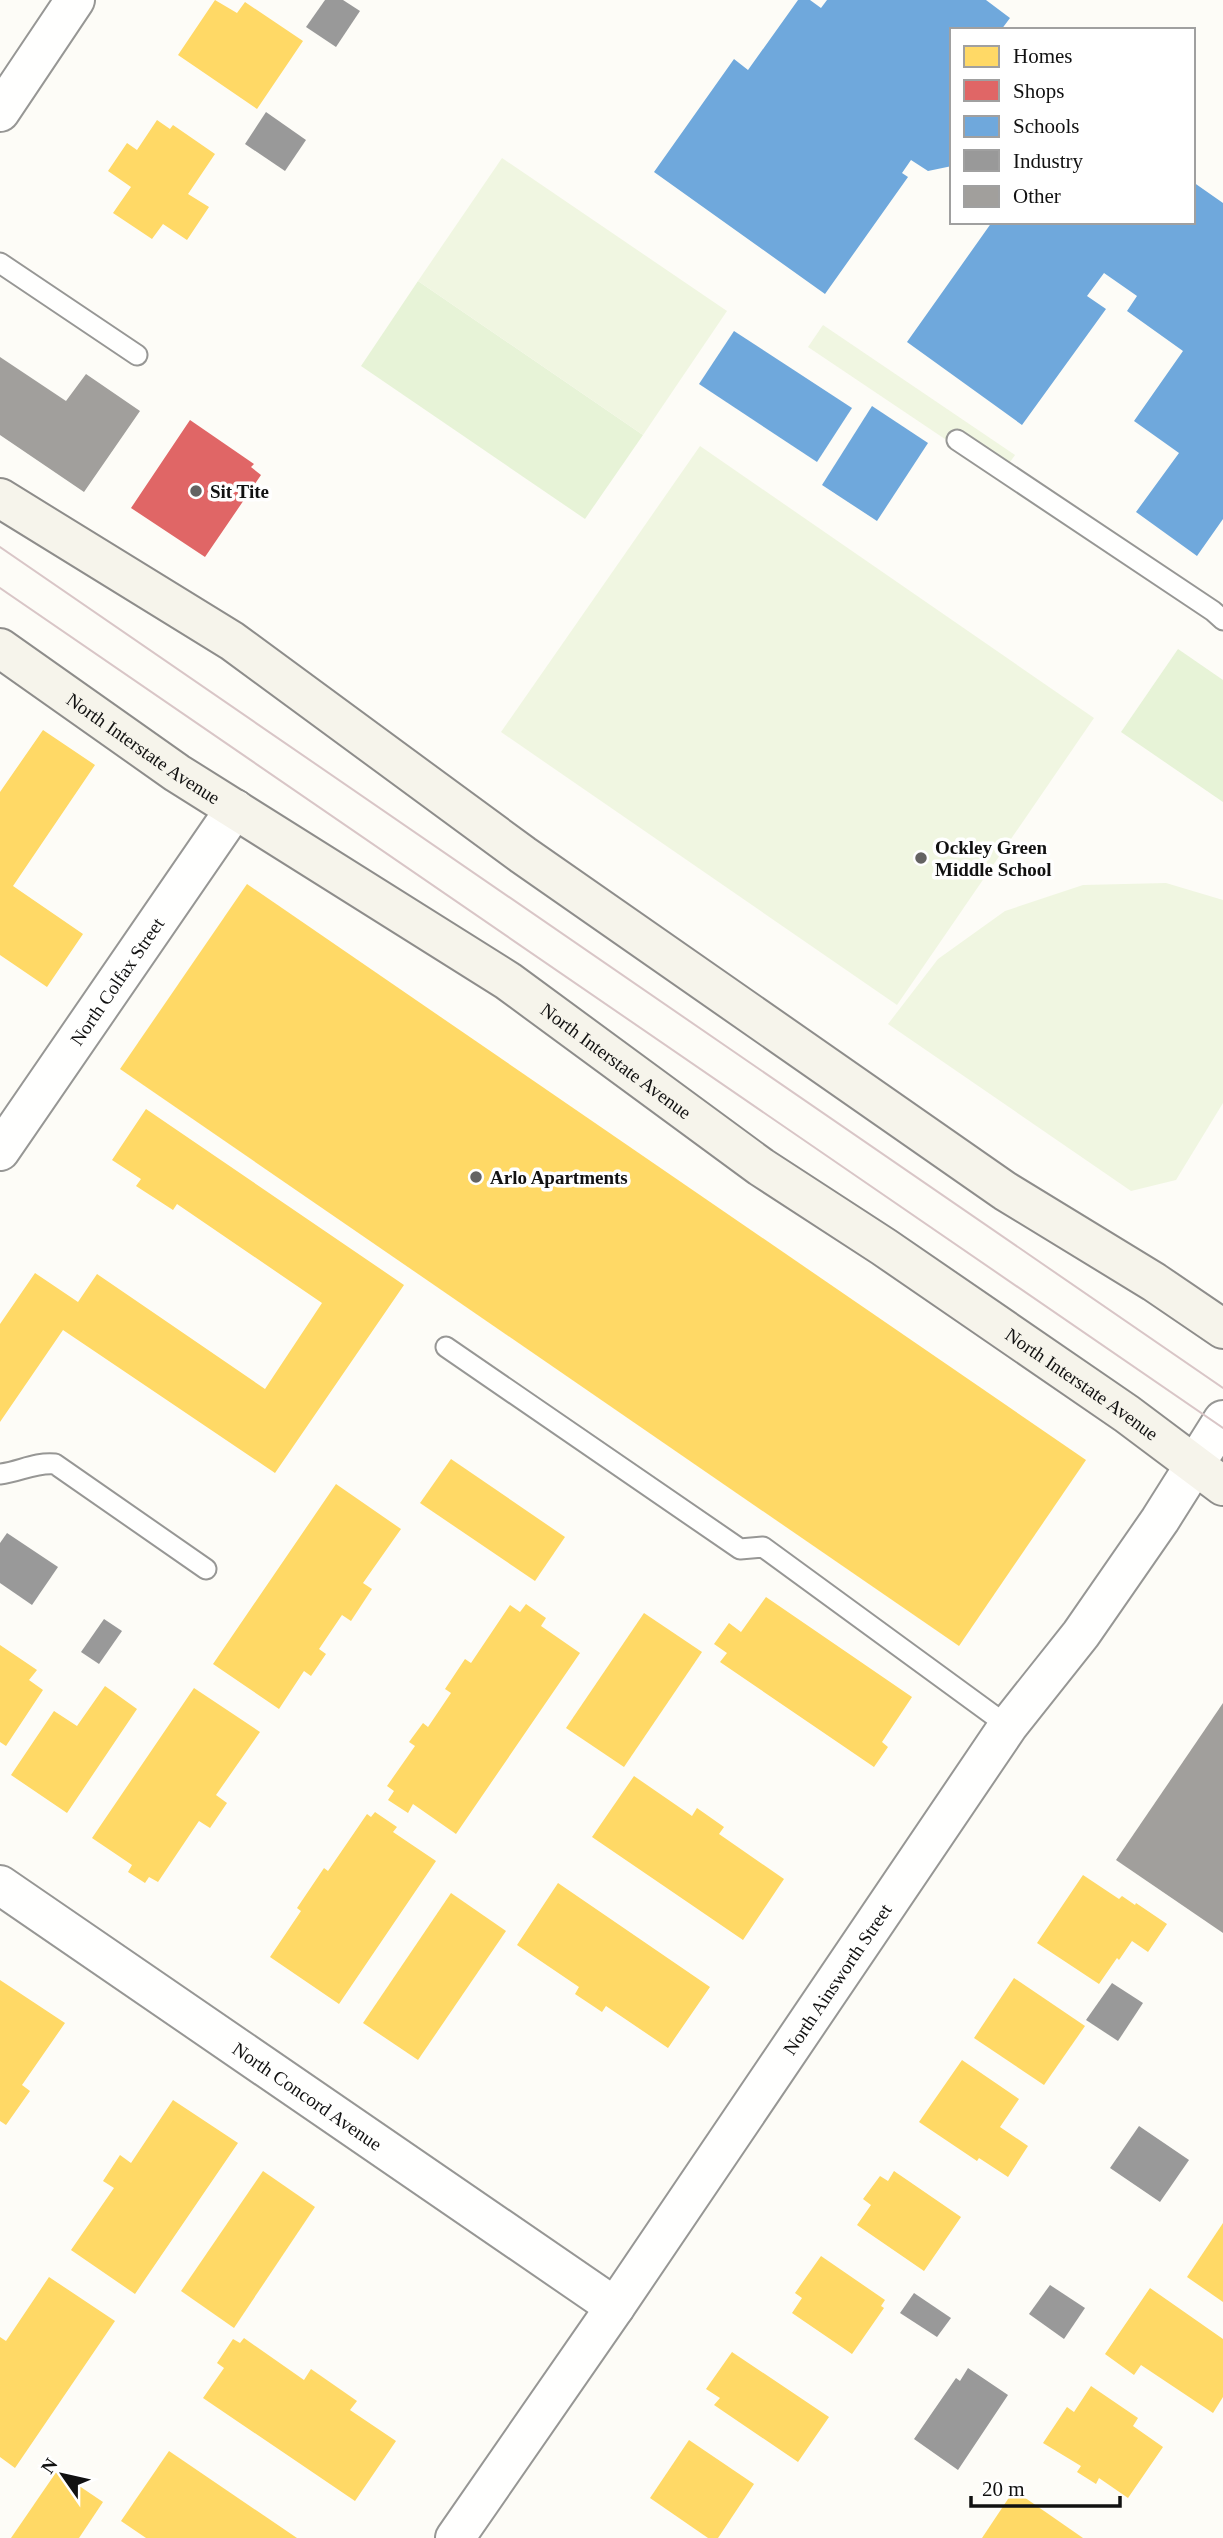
<svg xmlns="http://www.w3.org/2000/svg" width="1223" height="2538" font-family="'Times New Roman',serif">
	<style>
		.green { fill: #e7f3d7 }
		.pitch { fill: #f0f6e1 }
		.homes { fill: #ffd966 }
		.shops { fill: #e06666 }
		.schools { fill: #6fa8dc }
		.industry { fill: #999 }
		.building { fill: #a19f9c }
		.lines { fill: none; stroke-linecap: round; stroke-linejoin: round }
		.lane-casing { stroke: #979795; stroke-width: 23 }
		.street-casing { stroke: #979795; stroke-width: 42 }
		.secondary-casing { stroke: #8e8d8b; stroke-width: 42 }
		.lane { stroke: #fffffe; stroke-width: 19 }
		.street { stroke: #fffffe; stroke-width: 38 }
		.secondary { stroke: #f6f4eb; stroke-width: 38 }
		.tram { stroke: #d9c6c7; stroke-width: 2 }
		.poi-dot { fill: #646362; stroke: #fff; stroke-width: 2.5 }
		.labels { text-anchor: middle; stroke-width: 7; stroke-linejoin: round; paint-order: stroke }
		.poi-label { font-size: 19px; font-weight: bold; fill: #111; stroke: #fff; text-anchor: start }
		.street-label { font-size: 19px; fill: #111; stroke: #fff }
	</style>
	<rect width="100%" height="100%" fill="#fdfcf7"/>
	<g class="green">
		<path d="M418,281L643,435L585,519L361,366Z"/>
		<path d="M1178,649L1223,680V802L1121,732Z"/>
	</g>
	<g class="pitch">
		<path d="M502,158L727,311L643,435L418,281Z"/>
		<path d="M823,325L1015,455L1000,476L808,347Z"/>
		<path d="M700,446L1094,718L897,1005L501,732Z"/>
		<path d="M1166,883L1223,900V1103L1176,1180L1131,1191L888,1024L938,959L1005,911L1083,885Z"/>
	</g>
	<g class="homes">
		<path d="M215,0L237,13L245,2L303,41L257,109L178,55Z"/>
		<path d="M157,120L170,129L173,125L215,154L188,194L209,207L187,240L163,224L152,239L113,213L131,187L108,171L127,143L137,150Z"/>
		<path d="M43,730L95,765L13,886L83,934L47,987L0,955V792Z"/>
		<path d="M247,884L1086,1460L959,1646L120,1069Z"/>
		<path d="M146,1109L404,1285L275,1473L63,1330L0,1422V1324L35,1273L78,1302L97,1274L265,1389L322,1303L177,1204L173,1210L136,1186L141,1179L112,1160Z"/>
		<path d="M451,1459L565,1537L535,1581L420,1503Z"/>
		<path d="M336,1484L401,1529L363,1583L372,1589L351,1621L342,1615L319,1649L326,1654L311,1676L304,1671L279,1709L213,1664Z"/>
		<path d="M766,1597L912,1697L882,1742L888,1747L874,1767L720,1662L727,1653L714,1644L729,1623L741,1632Z"/>
		<path d="M526,1604L546,1618L541,1626L580,1653L456,1834L413,1804L408,1813L388,1800L394,1791L387,1786L415,1746L409,1742L423,1723L428,1727L451,1693L445,1689L465,1659L471,1663L510,1605L520,1612Z"/>
		<path d="M644,1613L702,1652L624,1767L566,1728Z"/>
		<path d="M0,1645L37,1670L29,1680L43,1690L6,1746L0,1742Z"/>
		<path d="M105,1686L137,1709L67,1813L11,1775L54,1711L77,1726Z"/>
		<path d="M194,1688L260,1732L216,1795L227,1803L210,1828L199,1821L158,1882L149,1877L145,1883L128,1872L132,1865L92,1838Z"/>
		<path d="M634,1776L692,1816L697,1808L724,1827L719,1834L784,1879L743,1940L592,1837Z"/>
		<path d="M375,1812L397,1827L393,1832L436,1861L339,2004L270,1957L301,1911L297,1908L324,1868L328,1871L367,1814L371,1817Z"/>
		<path d="M1083,1875L1119,1899L1122,1896L1135,1905L1136,1903L1167,1924L1148,1952L1132,1941L1119,1960L1117,1958L1099,1984L1037,1943Z"/>
		<path d="M558,1883L710,1987L668,2048L606,2006L602,2012L575,1994L579,1987L517,1945Z"/>
		<path d="M451,1893L506,1931L418,2060L363,2023Z"/>
		<path d="M1014,1978L1085,2026L1044,2085L974,2038Z"/>
		<path d="M0,1980L65,2023L22,2085L30,2091L6,2125L0,2121Z"/>
		<path d="M962,2060L1019,2099L1000,2127L1028,2146L1008,2177L979,2158L977,2161L919,2122Z"/>
		<path d="M173,2100L238,2143L135,2294L71,2250L114,2188L103,2181L120,2155L131,2163Z"/>
		<path d="M263,2171L315,2207L234,2328L181,2291Z"/>
		<path d="M894,2171L961,2217L924,2271L857,2225L871,2205L863,2199L880,2176L888,2181Z"/>
		<path d="M1223,2223V2302L1187,2277Z"/>
		<path d="M821,2256L885,2300L881,2306L884,2308L852,2354L792,2313L802,2298L795,2293Z"/>
		<path d="M49,2277L115,2321L15,2468L0,2457V2337L6,2341Z"/>
		<path d="M1150,2288L1223,2339V2397L1213,2413L1141,2365L1134,2375L1105,2354Z"/>
		<path d="M244,2338L304,2380L311,2369L357,2401L350,2410L396,2441L355,2501L203,2398L224,2368L217,2363L233,2339L240,2343Z"/>
		<path d="M732,2352L829,2417L798,2462L714,2405L720,2398L706,2389Z"/>
		<path d="M1091,2386L1138,2418L1133,2426L1163,2447L1128,2498L1099,2478L1096,2484L1077,2472L1081,2466L1043,2443L1067,2407L1074,2412Z"/>
		<path d="M689,2440L754,2484L718,2538H708L650,2498Z"/>
		<path d="M169,2451L297,2538H146L121,2521Z"/>
		<path d="M57,2471L103,2502L79,2538H11Z"/>
		<path d="M1014,2490L1083,2538H982Z"/>
	</g>
	<path class="shops" d="M190,420L254,464L251,467L261,475L205,557L131,508Z"/>
	<g class="schools">
		<path d="M798,0H810L821,8L827,0H986L1010,18L1001,30H952V166L928,171L911,160L902,173L908,177L825,294L654,172L734,59L748,70Z"/>
		<path d="M1193,182L1223,203V519L1197,556L1136,512L1179,453L1134,421L1183,351L1127,311L1137,296L1104,273L1087,296L1106,309L1022,425L907,342L992,222H1193Z"/>
		<path d="M734,331L852,408L817,462L699,384Z"/>
		<path d="M872,406L928,443L877,521L822,485Z"/>
	</g>
	<g class="industry">
		<path d="M325,0H343L360,11L336,47L306,27Z"/>
		<path d="M266,112L306,140L285,171L245,144Z"/>
		<path d="M7,1533L58,1567L32,1605L0,1583V1543Z"/>
		<path d="M104,1619L122,1631L99,1664L81,1652Z"/>
		<path d="M1112,1983L1143,2003L1118,2041L1086,2020Z"/>
		<path d="M1139,2126L1189,2160L1160,2202L1110,2168Z"/>
		<path d="M1050,2285L1085,2308L1064,2339L1029,2314Z"/>
		<path d="M914,2293L951,2318L937,2337L900,2313Z"/>
		<path d="M968,2368L1008,2395L958,2470L914,2439L956,2378L960,2381Z"/>
	</g>
	<g class="building">
		<path d="M0,357L66,401L86,374L140,411L84,492L0,435Z"/>
		<path d="M1223,1703V1933L1116,1860Z"/>
	</g>
	<g class="lines">
		<g class="lane-casing">
			<g id="lane">
				<path d="M0,263L137,355"/>
				<path d="M957,440L1213,611L1223,620"/>
				<path d="M446,1347L740,1549L763,1547L1008,1726"/>
				<path d="M0,1474C19,1472 35,1462 55,1464L206,1569"/>
			</g>
		</g>
		<g class="street-casing">
			<g id="street">
				<path d="M0,112L75,0"/>
				<path id="s1" d="M0,1151L235,809"/>
				<path id="s2" d="M0,1885L615,2307"/>
				<path id="s3" d="M455,2538L615,2307L1008,1726L1081,1634L1160,1520L1223,1420"/>
			</g>
		</g>
		<g class="secondary-casing">
			<g id="secondary">
				<path d="M0,498L232,641L523,855L1005,1191L1154,1282L1223,1329"/>
				<path id="s4" d="M0,648L177,773L508,981L761,1167L884,1247L1127,1414L1223,1486"/>
			</g>
		</g>
		<use href="#lane" class="lane"/>
		<use href="#street" class="street"/>
		<use href="#secondary" class="secondary"/>
		<g class="tram">
			<path d="M0,547L1223,1388"/>
			<path d="M0,588L1223,1428"/>
		</g>
	</g>
	<g class="poi-dot">
		<circle cx="196" cy="491" r="7"/>
		<circle cx="921" cy="858" r="7"/>
		<circle cx="476" cy="1177" r="7"/>
	</g>
	<g class="labels">
		<g class="poi-label">
			<text x="210" y="498">Sit Tite</text>
			<text x="935" y="854">Ockley Green<tspan x="935" dy="22">Middle School</tspan></text>
			<text x="490" y="1184">Arlo Apartments</text>
		</g>
		<g class="street-label">
			<text dy="7" stroke="none"><textPath href="#s4" startOffset="175">North Interstate Avenue</textPath></text>
			<text dy="7" stroke="none"><textPath href="#s1" startOffset="206">North Colfax Street</textPath></text>
			<text dy="7" stroke="none"><textPath href="#s4" startOffset="742">North Interstate Avenue</textPath></text>
			<text dy="7" stroke="none"><textPath href="#s4" startOffset="1309">North Interstate Avenue</textPath></text>
			<text dy="7" stroke="none"><textPath href="#s3" startOffset="677">North Ainsworth Street</textPath></text>
			<text dy="7" stroke="none"><textPath href="#s2" startOffset="373">North Concord Avenue</textPath></text>
		</g>
	</g>
	<rect x="950" y="28" width="245" height="196" fill="#ffffff" stroke="#a0a0a0" stroke-width="2"/>
	<rect x="964" y="46" width="35" height="21" fill="#ffd966" stroke="#a0a0a0" stroke-width="2"/>
	<text x="1013" y="63" font-size="21" fill="#111111">Homes</text>
	<rect x="964" y="80" width="35" height="21" fill="#e06666" stroke="#a0a0a0" stroke-width="2"/>
	<text x="1013" y="98" font-size="21" fill="#111111">Shops</text>
	<rect x="964" y="116" width="35" height="21" fill="#6fa8dc" stroke="#a0a0a0" stroke-width="2"/>
	<text x="1013" y="133" font-size="21" fill="#111111">Schools</text>
	<rect x="964" y="150" width="35" height="21" fill="#999999" stroke="#a0a0a0" stroke-width="2"/>
	<text x="1013" y="168" font-size="21" fill="#111111">Industry</text>
	<rect x="964" y="186" width="35" height="21" fill="#a19f9c" stroke="#a0a0a0" stroke-width="2"/>
	<text x="1013" y="203" font-size="21" fill="#111111">Other</text>
	<g transform="translate(63 2475) rotate(304)" stroke="#ffffff" stroke-width="5" paint-order="stroke">
	<path d="M0-5L12 26L0 18L-12 26Z" fill="#111111"/>
	<text y="-10" font-size="19" font-weight="bold" text-anchor="middle" fill="#111111">N</text>
	</g>
	<path d="M971 2496v10h149v-10" fill="none" stroke="#111111" stroke-width="3.5"/>
	<text x="982" y="2496" font-size="21" fill="#111111" stroke="#ffffff" stroke-width="5" paint-order="stroke">20 m</text>
</svg>
